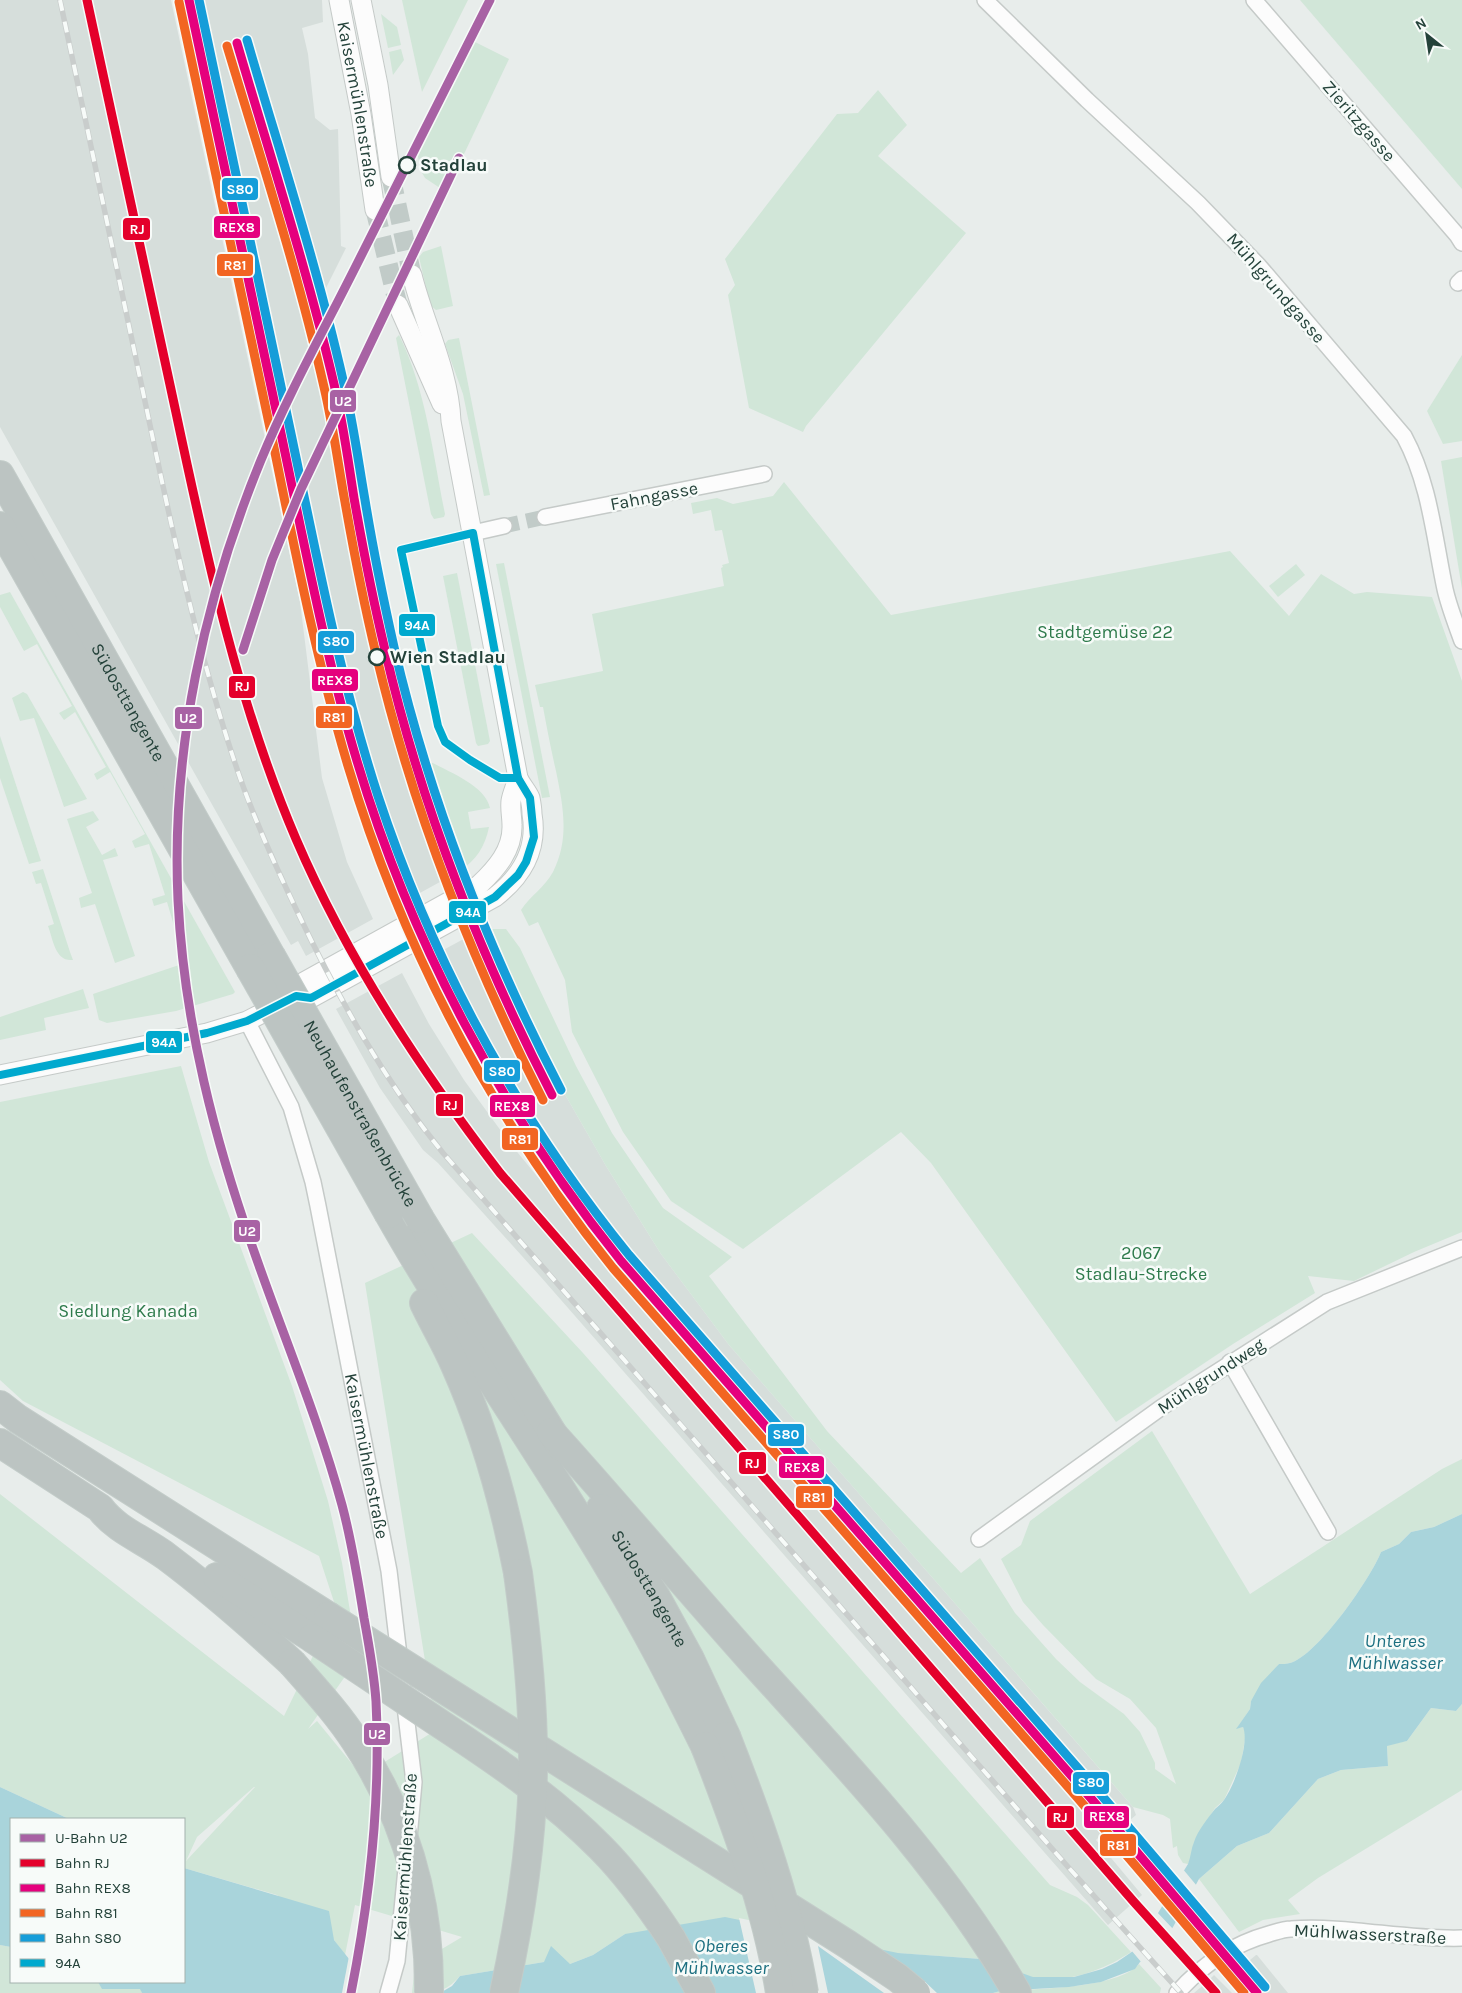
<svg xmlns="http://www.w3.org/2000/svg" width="1462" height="1993" font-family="Karla,sans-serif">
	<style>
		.built { fill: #d6dedb }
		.green { fill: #d1e6d8; fill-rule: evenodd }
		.water { fill: #a9d4db }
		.pier { fill: #e8edeb }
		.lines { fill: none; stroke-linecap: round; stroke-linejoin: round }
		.minor-tunnel { stroke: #c1cbc8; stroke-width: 15; stroke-dasharray: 15 8; stroke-linecap: butt }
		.tertiary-tunnel { stroke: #c1cbc8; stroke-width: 19; stroke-dasharray: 19 9; stroke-linecap: butt }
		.minor-casing { stroke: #c5cac8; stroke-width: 18 }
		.tertiary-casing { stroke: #c5cac8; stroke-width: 21 }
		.motorway-casing { stroke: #c3ccc9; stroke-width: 30 }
		.minor { stroke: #fcfcfc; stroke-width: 15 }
		.tertiary { stroke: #fcfcfc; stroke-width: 19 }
		.motorway { stroke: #bcc4c2; stroke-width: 28 }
		.rail-casing { stroke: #c9cdcc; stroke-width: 5.5 }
		.rail { stroke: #f7fbf9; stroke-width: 4; stroke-dasharray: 11; stroke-linecap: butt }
		.motorway-bridge-casing { stroke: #c3ccc9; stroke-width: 30; stroke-linecap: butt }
		.motorway-bridge { stroke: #bcc4c2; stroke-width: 28 }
		.bus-1-casing { stroke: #f7fbf9; stroke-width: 11 }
		.bus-1 { stroke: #00a9ce; stroke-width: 8 }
		.rail-1-casing { stroke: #f7fbf9; stroke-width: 12 }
		.rail-2-casing { stroke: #f7fbf9; stroke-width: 12 }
		.rail-3-casing { stroke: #f7fbf9; stroke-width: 12 }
		.rail-4-casing { stroke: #f7fbf9; stroke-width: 12 }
		.rail-1 { stroke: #e4002b; stroke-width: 9 }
		.rail-2 { stroke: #e5007d; stroke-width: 9 }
		.rail-3 { stroke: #f26522; stroke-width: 9 }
		.rail-4 { stroke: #159dd9; stroke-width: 9 }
		.metro-1-casing { stroke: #f7fbf9; stroke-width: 12 }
		.metro-1 { stroke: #a862a4; stroke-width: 9 }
		.stop-dot { fill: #f7fbf9; stroke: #24423a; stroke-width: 2.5 }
		.labels { text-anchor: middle; stroke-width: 5; stroke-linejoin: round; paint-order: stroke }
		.street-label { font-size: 18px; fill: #24423a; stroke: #f7fbf9 }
		.stop-label { font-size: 18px; font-weight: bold; fill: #24423a; stroke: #f7fbf9; text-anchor: start }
		.park-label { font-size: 18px; fill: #2d7a4b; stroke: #f7fbf9 }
		.water-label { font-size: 19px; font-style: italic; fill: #1c6f80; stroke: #f7fbf9 }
		.line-badge { stroke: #f7fbf9; stroke-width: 2 }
		.badge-label { font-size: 14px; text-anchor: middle; font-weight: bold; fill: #fff }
	</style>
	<rect width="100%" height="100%" fill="#e8edeb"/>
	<g class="built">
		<path d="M0,0H171L300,602L322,778L347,862L373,919L306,956L298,941L291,945L0,427Z"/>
		<path d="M177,0H322L323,22L302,28L308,54L315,118L330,130L338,129L341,246L346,248L321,298L333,337L385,604L404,692L423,758L460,871L398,905L348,770L312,623Z"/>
		<path d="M482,929L494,955L503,962L555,1077L606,1166L661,1254L729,1345L1133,1807L1136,1815L1110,1837L1104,1832L1096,1840L1142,1895L1108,1925L540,1276L438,1163L423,1150L380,1088L336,1009L402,973L429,1024L464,1080L509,1142L554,1197L556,1196L508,1124L439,1001L423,961Z"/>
		<path d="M1256,1955H1257L1288,1993H1243L1230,1977Z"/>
		<path d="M1214,1975L1232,1993H1194L1207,1982Z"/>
	</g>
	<g class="green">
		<path d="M402,0H468L422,92Z"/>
		<path d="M1300,0H1462V189Z"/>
		<path d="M381,14L397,27L401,45L388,48Z"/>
		<path d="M467,38L509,59L446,192L425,178L421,171L415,143Z"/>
		<path d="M401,49L404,60L393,75L389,52Z"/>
		<path d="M878,90L907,125L878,156L966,233L806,426L803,432L749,408L728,295L735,285L725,259L837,114L858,113Z"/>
		<path d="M441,246L453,306L436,310L430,305L419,257L423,252Z"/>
		<path d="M399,335C426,389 433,455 445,514L444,517L434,519L431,514L397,343L396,338Z"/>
		<path d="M459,338L490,495L484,496L463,394L445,344L448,340Z"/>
		<path d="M1462,355V441L1443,444L1427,411Z"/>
		<path d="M1462,457V589L1441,461Z"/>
		<path d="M784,482L891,615L1230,551L1289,616L1321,574L1354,594L1367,592L1432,597L1462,681V1232L1414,1252L1354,1281L1308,1276L1315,1293L1233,1344L1116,1422L931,1163L901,1132L743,1249L671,1201L623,1132L572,1032L565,980L538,922L529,926L521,910C530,896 545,887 553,872C570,838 563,806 556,771C551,750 547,728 543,707H540L535,685L603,671L592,614L724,586L721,568L723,567L722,565L729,563L722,530L715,531L711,510L693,514L691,503L717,498L733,504L773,496Z"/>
		<path d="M504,563L550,797L542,798L496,564Z"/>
		<path d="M1296,564L1305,575L1278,597L1269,586Z"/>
		<path d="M457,573L490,741L488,744L478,746L476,743L443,576Z"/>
		<path d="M10,592L235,992L233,994L176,1011L107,1023L99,1020L93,994L185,963L167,902L154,906L152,899L165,895L149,844L135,848L132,841L145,834L110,772L97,780L94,774L106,767L75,712L64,720L59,713L72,706L37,644L24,651L0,607V595Z"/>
		<path d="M23,692L27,694L87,799L64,807L34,718L20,721L12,698Z"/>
		<path d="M0,736L41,861L29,864L0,778Z"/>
		<path d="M423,758C444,770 485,784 490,808L468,812L471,829L489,827C485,847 476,860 460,871Z"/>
		<path d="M93,811L99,820L86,827L102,855L115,848L118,856L103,860L135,956L115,963L95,904L81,908L79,898L92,893L67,819Z"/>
		<path d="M43,869L70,952L73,960C55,962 53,939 48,926L54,924L41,883L36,884L32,872Z"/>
		<path d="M482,929H506L520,948L576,1066L612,1133L663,1208L732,1257L709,1276L827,1431L961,1573L980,1558L1015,1613L1056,1659L1080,1682L1124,1714L1140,1732L1155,1763V1769L1176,1784L1156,1728L1130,1699L1096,1679L1043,1625L1023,1602L1001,1559L1021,1545L1030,1521L1152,1431L1250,1594L1442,1469L1462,1459V1514L1434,1527L1411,1532L1399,1544L1381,1552C1371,1578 1317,1656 1290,1663C1287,1664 1282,1664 1279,1664L1251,1701L1250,1709L1237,1728L1243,1727L1246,1734L1241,1763L1224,1800L1215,1808L1194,1842L1193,1852L1188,1864L1183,1863L1178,1855L1177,1846L1173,1848L1170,1819L1163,1815L1133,1807L1120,1792L729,1345L661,1254L606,1166L555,1077L503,962L494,956Z"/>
		<path d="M83,989L89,1008L44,1018L46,1030L0,1040V1017Z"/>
		<path d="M181,1066L209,1162L292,1386L328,1501L342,1563L350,1611L363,1651L308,1729L317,1721L362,1776L436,1730L365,1283L472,1233L583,1353L1050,1885L1077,1897L1088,1905L1131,1952C1104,1970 1065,1985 1032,1977C1015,1973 997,1965 981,1959L625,1934L593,1955L570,1964L544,1962L460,1976C445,1993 435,1993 412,1993L415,1965L462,1937L355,1905L345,1955L334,1940L277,1895L184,1868V1819H69L0,1787V1494L284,1716L336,1608L319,1556L23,1401L0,1380V1102ZM254,1787H255L186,1861L197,1837Z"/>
		<path d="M1462,1704V1790L1318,1878L1288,1900L1300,1914L1263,1920L1239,1932L1199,1879L1237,1846L1269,1833L1318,1779L1341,1770L1388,1766L1387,1745L1407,1741L1431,1708L1456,1711Z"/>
		<path d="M0,1945L11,1947V1982H98L103,1989H141L142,1993H0Z"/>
		<path d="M1139,1964L1161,1988L1160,1993H993L999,1991C1032,1989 1118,1989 1139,1964Z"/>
	</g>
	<g class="water">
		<path d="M1462,1514V1704L1456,1711L1431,1708L1407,1741L1387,1746L1388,1766L1341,1770L1318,1779L1269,1833L1237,1846L1199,1879L1173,1927L1162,1943L1140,1962L1135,1969L1101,1982L1069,1987L1000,1991L993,1993H440L452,1986L460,1976L544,1962L551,1946L570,1964L593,1955L625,1934L725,1917L898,1953L981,1959L1033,1977H1074L1102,1969L1117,1962L1136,1949L1188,1864C1191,1856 1191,1849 1194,1842C1198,1830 1208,1818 1215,1809C1218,1806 1221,1804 1224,1800C1234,1786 1250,1744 1243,1727L1236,1729L1250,1709L1251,1701L1261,1683L1279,1664C1282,1664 1287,1664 1290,1663C1317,1656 1371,1578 1381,1552L1399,1544L1411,1532L1434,1527Z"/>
		<path d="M0,1787L69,1819H11V1947L0,1945Z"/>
		<path d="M184,1868L329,1911L334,1940L376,1993H142L140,1989H102L98,1982H184Z"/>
	</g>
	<g class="pier">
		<path d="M1182,1868L1197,1886L1180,1919L1163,1899Z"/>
		<path d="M1156,1911L1174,1930L1163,1944L1142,1963L1131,1950L1134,1947Z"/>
		<path d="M739,1918L875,1946L922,1979L937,1993H884L818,1946L828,1993H756Z"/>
		<path d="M349,1956L378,1991V1993H342Z"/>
	</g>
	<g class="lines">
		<path class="minor-tunnel" d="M504,526L545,517"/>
		<g class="tertiary-tunnel">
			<path d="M391,177L412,275"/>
			<path d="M375,210L398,305"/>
		</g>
		<g class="minor-casing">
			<g id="minor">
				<path d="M985,0L1087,100L1198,203L1259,266L1404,436C1430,484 1434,537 1445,589C1449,607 1456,624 1462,641"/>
				<path d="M1254,0L1457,235L1462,243"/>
				<path d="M1458,283L1462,279"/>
				<path d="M545,517L764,474"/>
				<path d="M473,533L504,526"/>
				<path id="s1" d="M247,1021L291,1107L313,1182L318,1206L389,1571L414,1782L409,1838"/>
				<path d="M1230,1362L1328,1532"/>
				<path d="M979,1539L1162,1407L1327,1302L1462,1248"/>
				<path d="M388,1993L397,1961L406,1869"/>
				<path d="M1177,1993C1202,1965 1233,1944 1269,1934C1276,1932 1284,1929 1291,1929C1348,1925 1405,1940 1462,1938"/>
			</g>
		</g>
		<g class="tertiary-casing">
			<g id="tertiary">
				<path id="s2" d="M339,0L361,114L375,210"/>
				<path d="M361,0L378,85L391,177"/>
				<path d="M398,305L442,404"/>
				<path d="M296,996L302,983L479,885C496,869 513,850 512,825C512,817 510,809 511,801C512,794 516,786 518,778"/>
				<path d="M0,1075L207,1033L247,1021L296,996L311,998L495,897C522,876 538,849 532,814C532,809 531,803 530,798C527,791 521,785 518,778L451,421C449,371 424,323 412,275"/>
			</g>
		</g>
		<g class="motorway-casing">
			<g id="motorway">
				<path id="s3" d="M0,475L271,956"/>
				<path d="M0,526L250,968"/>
				<path d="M389,1214C458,1336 539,1449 610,1569C645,1626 675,1686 705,1746"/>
				<path d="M420,1219L561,1447"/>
				<path d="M424,1303C434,1324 446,1344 455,1365C485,1432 504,1501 518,1573"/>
				<path d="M0,1405L18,1419L328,1616"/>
				<path d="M551,1432C619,1507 684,1585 752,1661C847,1766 946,1869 1017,1993"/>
				<path d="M0,1443L100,1508C117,1531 145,1540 167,1557C211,1590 252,1626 292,1663"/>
				<path id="s4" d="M601,1508L656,1597L690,1659L726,1736"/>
				<path d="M217,1577L312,1638"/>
				<path d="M671,1938L701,1993"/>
			</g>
		</g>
		<use href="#minor" class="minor"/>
		<use href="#tertiary" class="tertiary"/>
		<use href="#motorway" class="motorway"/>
		<g class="rail-casing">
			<path id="rail" d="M60,0C88,131 115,261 143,392C169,515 194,638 233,757C250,810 273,861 297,911C338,997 383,1079 443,1153L1069,1868L1181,1993"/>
		</g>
		<use href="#rail" class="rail"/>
		<g class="motorway-bridge-casing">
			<g id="motorway-bridge">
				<path id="s5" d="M271,956L420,1219"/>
				<path d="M250,968L389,1214"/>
				<path d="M328,1616L847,1944L898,1978L916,1993"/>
				<path d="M312,1638C356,1667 399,1696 442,1725C498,1762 554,1800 601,1848C628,1875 650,1906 671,1938"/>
				<path d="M292,1663C314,1688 338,1714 356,1742C406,1818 430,1902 429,1993"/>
				<path d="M726,1736C759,1820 789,1904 804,1993"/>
				<path d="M705,1746C736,1826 767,1908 780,1993"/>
				<path d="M504,1993C520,1920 532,1846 533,1770C534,1704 527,1639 518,1573"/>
			</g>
		</g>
		<use href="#motorway-bridge" class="motorway-bridge"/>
		<g class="bus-1-casing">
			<g id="bus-1">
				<path d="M473,533L518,778H500L470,760L445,742L438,726L401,550Z"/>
				<path d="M0,1075L207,1033L247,1021L296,996L311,998L495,897L518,875L526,862L534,837L530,798L518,778"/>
			</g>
		</g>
		<use href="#bus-1" class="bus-1"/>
		<g class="rail-1-casing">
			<path id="rail-1" d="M87,0C116,136 146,272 175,408C206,554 237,701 296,839C348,960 420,1069 500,1173L1134,1902L1216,1993"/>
		</g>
		<g class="rail-2-casing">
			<g id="rail-2">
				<path d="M189,0C219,141 249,283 279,424C303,537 324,651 357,761C411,943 502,1113 621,1261L1083,1789L1257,1993"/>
				<path d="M237,43C270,156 307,269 334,384C343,422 348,460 354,498C363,549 373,600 385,650C421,806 479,953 552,1095"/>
			</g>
		</g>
		<g class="rail-3-casing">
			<g id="rail-3">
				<path d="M179,2C209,144 239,286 270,428C293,541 315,655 348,766C403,949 493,1119 613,1268L1076,1796L1244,1993"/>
				<path d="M227,46C261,159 298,272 324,387C333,425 338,464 345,502C354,553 364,604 376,654C413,810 470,957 543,1100"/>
			</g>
		</g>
		<g class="rail-4-casing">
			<g id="rail-4">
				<path d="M199,0C230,143 260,286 290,429C316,552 339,676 378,796C433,963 518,1118 629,1255L1091,1783L1265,1987"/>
				<path d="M247,40C280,153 317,266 343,380C353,420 358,460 365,500C373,549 383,598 394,647C430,802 488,949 561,1090"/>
			</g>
		</g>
		<use href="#rail-1" class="rail-1"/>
		<use href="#rail-2" class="rail-2"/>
		<use href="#rail-3" class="rail-3"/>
		<use href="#rail-4" class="rail-4"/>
		<g class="metro-1-casing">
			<g id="metro-1">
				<path d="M243,650L272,560L301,489L459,158"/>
				<path d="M351,1993C370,1897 381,1799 376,1701C374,1673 369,1645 364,1618C358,1580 352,1542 342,1505C319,1421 285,1340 256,1257C215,1142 184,1023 178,900C171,750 204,599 261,460C289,392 325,328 358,262C402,175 446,87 490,0"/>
			</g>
		</g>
		<use href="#metro-1" class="metro-1"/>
	</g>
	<g class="stop-dot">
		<circle cx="407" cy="165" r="8"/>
		<circle cx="377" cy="657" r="8"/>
	</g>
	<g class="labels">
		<g class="street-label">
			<text dy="6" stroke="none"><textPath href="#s2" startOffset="106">Kaisermühlenstraße</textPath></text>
			<text transform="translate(1359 121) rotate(49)" y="6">Zieritzgasse</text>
			<text transform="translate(1276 288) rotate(49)" y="6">Mühlgrundgasse</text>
			<text transform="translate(654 496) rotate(-11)" y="6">Fahngasse</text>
			<text dy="6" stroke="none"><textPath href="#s3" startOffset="261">Südosttangente</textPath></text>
			<text dy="6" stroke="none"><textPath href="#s5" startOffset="181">Neuhaufenstraßenbrücke</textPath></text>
			<text transform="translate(1211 1376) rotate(-33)" y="6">Mühlgrundweg</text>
			<text dy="6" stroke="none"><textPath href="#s1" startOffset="454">Kaisermühlenstraße</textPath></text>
			<text dy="6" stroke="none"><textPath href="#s4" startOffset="94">Südosttangente</textPath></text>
			<text transform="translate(405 1857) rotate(-86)" y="6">Kaisermühlenstraße</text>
			<text transform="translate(1370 1934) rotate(3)" y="6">Mühlwasserstraße</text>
		</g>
		<g class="stop-label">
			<text x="420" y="171">Stadlau</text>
			<text x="390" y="663">Wien Stadlau</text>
		</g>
		<g class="park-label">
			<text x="1105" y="638">Stadtgemüse 22</text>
			<text x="1141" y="1259">2067<tspan x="1141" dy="21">Stadlau-Strecke</tspan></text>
			<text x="128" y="1317">Siedlung Kanada</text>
		</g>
		<g class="water-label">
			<text x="1395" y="1647">Unteres<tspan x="1395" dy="22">Mühlwasser</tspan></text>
			<text x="721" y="1952">Oberes<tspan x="721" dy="22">Mühlwasser</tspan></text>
		</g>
	</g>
	<g class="line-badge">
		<rect x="221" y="177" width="38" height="24" rx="5" fill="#159dd9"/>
		<rect x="213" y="215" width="48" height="24" rx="5" fill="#e5007d"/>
		<rect x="122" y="217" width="29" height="24" rx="5" fill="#e4002b"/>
		<rect x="216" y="253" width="38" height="24" rx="5" fill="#f26522"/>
		<rect x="329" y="389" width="28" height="24" rx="5" fill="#a862a4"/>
		<rect x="398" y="613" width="38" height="24" rx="5" fill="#00a9ce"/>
		<rect x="317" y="630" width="38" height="24" rx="5" fill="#159dd9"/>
		<rect x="311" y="668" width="48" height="24" rx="5" fill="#e5007d"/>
		<rect x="228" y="675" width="28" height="24" rx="5" fill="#e4002b"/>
		<rect x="315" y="705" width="38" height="24" rx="5" fill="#f26522"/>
		<rect x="174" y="706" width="29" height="24" rx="5" fill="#a862a4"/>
		<rect x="448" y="900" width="39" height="24" rx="5" fill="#00a9ce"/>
		<rect x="145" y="1030" width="38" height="24" rx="5" fill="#00a9ce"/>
		<rect x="483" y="1059" width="38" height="24" rx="5" fill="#159dd9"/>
		<rect x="435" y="1093" width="29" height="24" rx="5" fill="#e4002b"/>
		<rect x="489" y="1094" width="47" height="24" rx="5" fill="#e5007d"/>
		<rect x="501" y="1127" width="38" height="24" rx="5" fill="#f26522"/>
		<rect x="233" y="1219" width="28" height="24" rx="5" fill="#a862a4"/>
		<rect x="767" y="1423" width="38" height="24" rx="5" fill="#159dd9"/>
		<rect x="738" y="1451" width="29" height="24" rx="5" fill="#e4002b"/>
		<rect x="778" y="1455" width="47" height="24" rx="5" fill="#e5007d"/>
		<rect x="795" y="1485" width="38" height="24" rx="5" fill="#f26522"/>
		<rect x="363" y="1722" width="28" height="24" rx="5" fill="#a862a4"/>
		<rect x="1072" y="1771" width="38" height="24" rx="5" fill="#159dd9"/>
		<rect x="1083" y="1805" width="47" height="24" rx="5" fill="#e5007d"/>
		<rect x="1046" y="1805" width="29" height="24" rx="5" fill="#e4002b"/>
		<rect x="1099" y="1833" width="38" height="24" rx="5" fill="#f26522"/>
	</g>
	<g class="badge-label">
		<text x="240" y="194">S80</text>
		<text x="237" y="232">REX8</text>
		<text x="137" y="234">RJ</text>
		<text x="235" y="270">R81</text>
		<text x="343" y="406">U2</text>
		<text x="417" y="630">94A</text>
		<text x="336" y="646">S80</text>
		<text x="335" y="685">REX8</text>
		<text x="242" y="691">RJ</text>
		<text x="334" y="722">R81</text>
		<text x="188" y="723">U2</text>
		<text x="468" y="917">94A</text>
		<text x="164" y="1047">94A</text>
		<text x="502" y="1076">S80</text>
		<text x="450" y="1110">RJ</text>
		<text x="512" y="1111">REX8</text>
		<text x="520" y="1144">R81</text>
		<text x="247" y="1236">U2</text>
		<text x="786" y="1439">S80</text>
		<text x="752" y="1468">RJ</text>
		<text x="802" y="1472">REX8</text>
		<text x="814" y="1502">R81</text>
		<text x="377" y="1739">U2</text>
		<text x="1091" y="1787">S80</text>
		<text x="1107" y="1821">REX8</text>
		<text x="1060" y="1822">RJ</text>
		<text x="1118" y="1850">R81</text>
	</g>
	<rect x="10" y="1818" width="175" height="165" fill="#f7fbf9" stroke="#a3b1ad"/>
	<rect x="20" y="1834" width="25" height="8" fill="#a862a4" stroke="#a3b1ad"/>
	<text x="55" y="1843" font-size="15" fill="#24423a">U-Bahn U2</text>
	<rect x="20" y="1859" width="25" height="8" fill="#e4002b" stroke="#a3b1ad"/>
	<text x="55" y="1868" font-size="15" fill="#24423a">Bahn RJ</text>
	<rect x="20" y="1884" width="25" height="8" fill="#e5007d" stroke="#a3b1ad"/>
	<text x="55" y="1893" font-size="15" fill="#24423a">Bahn REX8</text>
	<rect x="20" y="1909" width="25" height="8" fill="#f26522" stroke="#a3b1ad"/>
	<text x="55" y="1918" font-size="15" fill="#24423a">Bahn R81</text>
	<rect x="20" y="1934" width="25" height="8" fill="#159dd9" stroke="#a3b1ad"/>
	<text x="55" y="1943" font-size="15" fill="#24423a">Bahn S80</text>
	<rect x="20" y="1959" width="25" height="8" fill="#00a9ce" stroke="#a3b1ad"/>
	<text x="55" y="1968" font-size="15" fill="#24423a">94A</text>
	<g transform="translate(1427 35) rotate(330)" stroke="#f7fbf9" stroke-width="4" paint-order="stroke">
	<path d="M0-4L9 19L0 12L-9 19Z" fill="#24423a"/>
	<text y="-8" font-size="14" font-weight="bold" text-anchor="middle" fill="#24423a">N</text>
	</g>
</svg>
